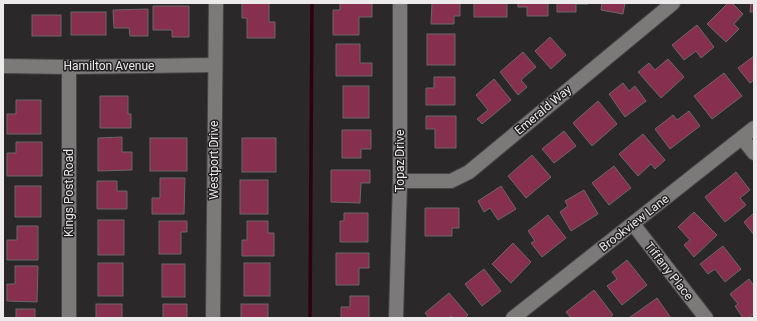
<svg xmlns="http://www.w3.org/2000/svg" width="757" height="321" font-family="Roboto,sans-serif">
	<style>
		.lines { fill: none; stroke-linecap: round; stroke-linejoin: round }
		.stream { stroke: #2c0111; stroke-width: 3.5 }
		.building { fill: #872f4e; stroke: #6b6768 }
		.minor-casing { stroke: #484546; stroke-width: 16 }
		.minor { stroke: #7c7979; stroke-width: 14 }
		.labels { text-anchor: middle; stroke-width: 3; stroke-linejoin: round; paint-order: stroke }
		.street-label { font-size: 12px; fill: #eceaeb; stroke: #221f20 }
	</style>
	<rect width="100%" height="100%" fill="#2b2829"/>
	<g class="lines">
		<path class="stream" d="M310,318L312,3"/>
	</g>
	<g class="building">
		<path d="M242,3H269V22H275V38H247V18H242Z"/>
		<path d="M340,3H372V17H359V35H333V10H340Z"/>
		<path d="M432,3H460V16H454V24H431Z"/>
		<rect x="474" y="3" width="33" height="14"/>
		<path d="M518,3H548V16H527V7H518Z"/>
		<path d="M557,3H588V4H576V12H557Z"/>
		<path d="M602,3H625L623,14L601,10Z"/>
		<path d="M728,3H732L743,14L734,24L739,29L726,42L707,24Z"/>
		<path d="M751,3H754V12H750Z"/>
		<path d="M153,6H189V37H172V30H153Z"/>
		<path d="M148,9V36H130L129,28H114L113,10Z"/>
		<rect x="71" y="12" width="35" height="23"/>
		<rect x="32" y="15" width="29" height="21"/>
		<path d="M697,25L714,47L701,58L696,51L684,60L672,45Z"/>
		<rect x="427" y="34" width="28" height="31"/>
		<path d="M550,37L566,55L551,69L535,51Z"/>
		<path d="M336,44H360V63H372V76H336Z"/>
		<path d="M523,52L536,67L521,80L527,87L518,95L500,72Z"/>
		<path d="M754,56V80L750,83L738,68Z"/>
		<path d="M668,59L684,77L661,98L638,72L649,63L655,70Z"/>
		<path d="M724,73L742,96L712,119L694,96Z"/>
		<path d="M434,77H455V105H426V88H434Z"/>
		<path d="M494,79L511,100L482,124L477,119L488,110L476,95Z"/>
		<path d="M623,83L629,91L635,86L646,101L625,117L609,94Z"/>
		<rect x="343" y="86" width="26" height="32"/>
		<path d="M100,96H128V114H131V128H100Z"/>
		<path d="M16,100H41V134H7V114H16Z"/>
		<path d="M598,101L617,124L592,146L573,123Z"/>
		<path d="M689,111L700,126L670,149L655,129L673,115L677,120Z"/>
		<path d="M426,116H456V148H435V129H426Z"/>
		<path d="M342,130H371V149H361V158H342Z"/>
		<path d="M564,131L576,146L554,163L542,149Z"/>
		<path d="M643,134L665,160L655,169L651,164L638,176L619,154Z"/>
		<path d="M122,137V152H132V170L98,171V138Z"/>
		<rect x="150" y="138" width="37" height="33"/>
		<rect x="242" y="138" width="34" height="34"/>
		<path d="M16,142H42V176H7V153H16Z"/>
		<path d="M532,155L551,177L526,198L508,176Z"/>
		<path d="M614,166L631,188L609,205L592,183Z"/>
		<path d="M331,170H370V183H361L360,203L331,202Z"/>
		<path d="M736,172L750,190L740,198L746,205L725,222L705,197Z"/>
		<path d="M160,178H185L184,214H152V198H160Z"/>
		<rect x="240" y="180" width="28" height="34"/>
		<path d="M97,181H117V191H127V209H97Z"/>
		<rect x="15" y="186" width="26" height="31"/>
		<path d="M501,186L516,209L498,220L490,208L484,212L478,201Z"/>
		<path d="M584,190L598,214L571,231L560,212L568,206L565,201Z"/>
		<path d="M425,208H459V228H452V236H425Z"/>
		<path d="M694,212L717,235L694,257L684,245L690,240L678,227Z"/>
		<path d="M344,213H368V242H340V221H344Z"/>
		<path d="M754,213V235L744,222Z"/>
		<path d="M548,215L566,238L542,257L531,243L535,241L528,231Z"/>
		<rect x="98" y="220" width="26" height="35"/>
		<path d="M159,221H187V232H181V254H159Z"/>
		<path d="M247,221H268V233H274V256H242V240H247Z"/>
		<path d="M17,226H38V260H7V240H17Z"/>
		<path d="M513,243L531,262L511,283L492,264Z"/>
		<path d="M723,246L741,269L725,282L715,269L708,274L700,264Z"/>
		<path d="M336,253H369V268H359V285H336Z"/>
		<path d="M627,260L647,285L622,305L607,286L617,279L612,272Z"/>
		<rect x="98" y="263" width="25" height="33"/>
		<rect x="244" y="263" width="26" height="33"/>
		<rect x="162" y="264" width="23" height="33"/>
		<path d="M15,266H38L37,302L7,301V284H15Z"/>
		<path d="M484,269L501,291L482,306L465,284Z"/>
		<path d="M749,279L754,286V314L748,318H743L735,306L738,304L730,294Z"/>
		<path d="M594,290L613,315L609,318H571L566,312Z"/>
		<path d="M449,293L468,315L465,318H453L451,316L449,318H429L425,313Z"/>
		<path d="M350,296H369V318H341V307H350Z"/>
		<path d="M657,298L671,318H629Z"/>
		<rect x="96" y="304" width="26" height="14"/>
		<path d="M163,304H187V318H154H163Z"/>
		<rect x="241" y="304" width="27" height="14"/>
		<rect x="16" y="309" width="19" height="9"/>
	</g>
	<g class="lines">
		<g class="minor-casing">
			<g id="minor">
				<path d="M3,66L69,67L215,65"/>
				<path d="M742,138L754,153"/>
				<path d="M400,181H451L469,172L673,3"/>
				<path d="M633,224L706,318"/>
				<path d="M69,318V67"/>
				<path d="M213,318L216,3"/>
				<path d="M396,318L400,181V3"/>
				<path d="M513,318L754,128"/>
			</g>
		</g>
		<use href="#minor" class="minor"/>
	</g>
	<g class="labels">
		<g class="street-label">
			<text x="109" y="70">Hamilton Avenue</text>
			<text transform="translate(543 110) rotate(-40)" y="4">Emerald Way</text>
			<text transform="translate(214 160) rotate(-90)" y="4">Westport Drive</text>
			<text transform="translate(400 161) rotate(-90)" y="4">Topaz Drive</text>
			<text transform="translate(69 193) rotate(-90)" y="4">Kings Post Road</text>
			<text transform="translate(634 223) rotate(-38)" y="4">Brookview Lane</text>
			<text transform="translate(669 271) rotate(52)" y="4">Tiffany Place</text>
		</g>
	</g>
	<rect width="757" height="321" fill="none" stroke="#eceaeb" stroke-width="8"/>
</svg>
